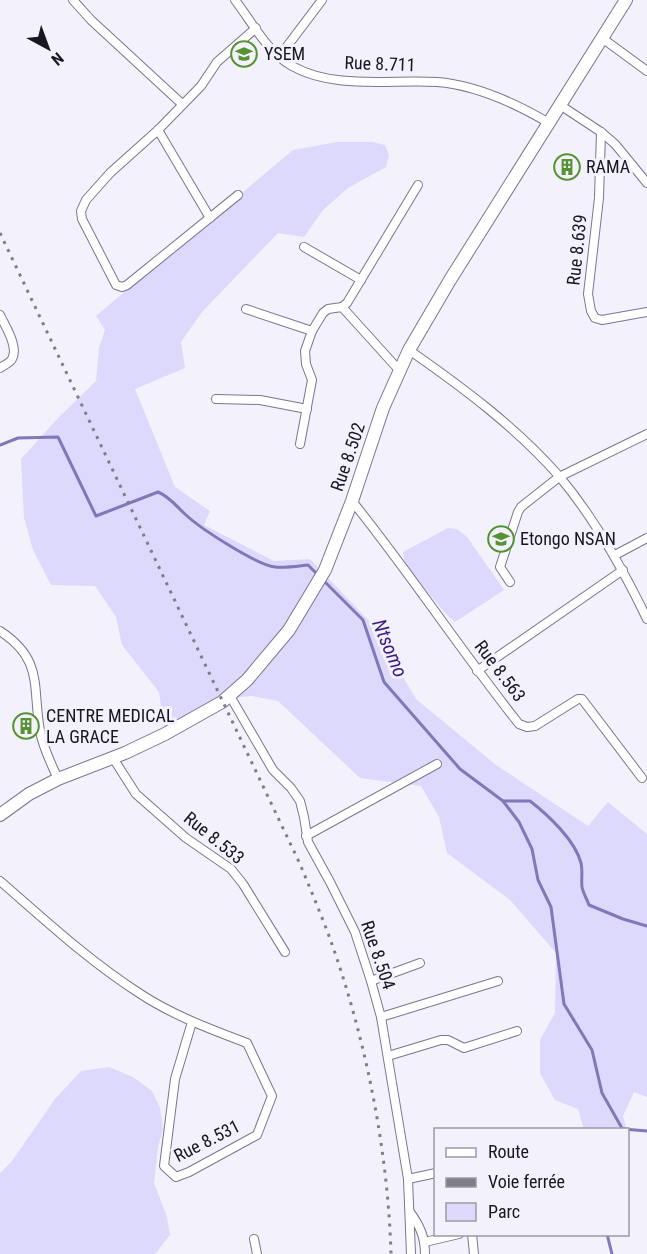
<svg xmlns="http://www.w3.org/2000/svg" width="647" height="1254" font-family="'Roboto Condensed',sans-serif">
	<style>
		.green { fill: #ddd9fd }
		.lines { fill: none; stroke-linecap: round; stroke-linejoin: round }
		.stream { stroke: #8277b7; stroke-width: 3 }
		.minor-casing { stroke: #797690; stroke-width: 10 }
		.secondary-casing { stroke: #797690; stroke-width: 14 }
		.minor { stroke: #fff; stroke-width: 8 }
		.secondary { stroke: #fff; stroke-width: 12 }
		.rail { stroke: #7f7d88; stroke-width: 3; stroke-dasharray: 3 6; stroke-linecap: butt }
		.labels { text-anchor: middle; stroke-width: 6; stroke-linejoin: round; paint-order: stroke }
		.poi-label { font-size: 18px; fill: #181620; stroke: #f2f1fc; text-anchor: start }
		.street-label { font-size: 18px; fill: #181620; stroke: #f2f1fc }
		.water-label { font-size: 20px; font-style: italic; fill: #3c1c7f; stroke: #f2f1fc }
	</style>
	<rect width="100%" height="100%" fill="#f2f1fc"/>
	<g class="green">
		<path d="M337,142H372L385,145L389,155L386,167L348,188L323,210L304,237L278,233L202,312L181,342L185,368L135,389L175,487L210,511L204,525L274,561L310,559L371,623L416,699L496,765L588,826L608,802L647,834V1097L634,1092L623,1116L627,1130L584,1129L578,1109L555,1100L540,1073V1040L555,1013L556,953L510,900L447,853L439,817L421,786L360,778L278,701L252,696L227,698L165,734L159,692L122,645L116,617L95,586L51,585L33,550L24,518L21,459L58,418L96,381L99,348L105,330L96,316L293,150Z"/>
		<path d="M448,528L457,529L467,537L504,590L455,622L445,613L405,564L403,552Z"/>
		<path d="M109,1067L133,1077L152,1091L160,1108L163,1129L158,1147L154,1183L167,1217L170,1235L155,1254H0V1173L12,1161L55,1099L81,1071Z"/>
	</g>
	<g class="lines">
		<g class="stream">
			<path d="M0,445L18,438L58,437L96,516L158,492C170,497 176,506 186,515C201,529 257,565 275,567C286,568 298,566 308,565L318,575"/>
			<path d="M322,579L363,620L384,682L460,769L503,801L519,822L532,849L538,880L551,907L564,1004L592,1050L602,1093L623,1130"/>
			<path d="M503,801H530C548,815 575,840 581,863C583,871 581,879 582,887C583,893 587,899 589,905L623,919L647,926"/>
			<path d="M623,1129L647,1131"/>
			<path d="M607,1234L612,1254"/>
		</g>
		<g class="minor-casing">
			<g id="minor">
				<path d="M73,0L91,20L182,104"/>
				<path d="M235,0C252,22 267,52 292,66C335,90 390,79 437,82C477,85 515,103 549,123"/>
				<path d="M602,38L647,71"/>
				<path d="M279,57L322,0"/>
				<path d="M560,105L601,132L615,144L647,183"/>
				<path d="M158,130L210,218"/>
				<path d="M601,132L599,198L588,294L591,311L595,318L602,320L647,312"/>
				<path d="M238,195L127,285L122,287L116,285L82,219L81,211L86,200L110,173L158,130L201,86L217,62L256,28"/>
				<path d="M304,247L361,280"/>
				<path d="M342,307L347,303L418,185"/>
				<path d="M246,309L312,331"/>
				<path d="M0,315C5,326 19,347 12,359C10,363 4,365 0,368"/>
				<path d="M409,350C462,387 516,427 559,476C595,519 623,569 647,619"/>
				<path d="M216,399L260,400L307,409"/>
				<path d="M300,444L312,380L306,364L305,351L312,331L323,313L328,309L342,307L399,370"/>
				<path d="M352,501C410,573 461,651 519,724L527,727L535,726L578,699H582L642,778"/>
				<path d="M615,555L647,538"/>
				<path d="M510,582L500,567L518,512L521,507L559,477L647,434"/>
				<path d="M0,631C44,660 32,686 40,731C43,748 51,763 58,779"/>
				<path d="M477,671L623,570"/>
				<path d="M230,696L273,770L291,788L300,801L304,817L308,842L330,882L355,932L371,981L381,1017L408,1179L411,1254"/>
				<path d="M113,758L136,794L186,838L231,869L243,884L285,952"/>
				<path d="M306,836L437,764"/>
				<path d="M0,881C45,920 89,961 139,993C172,1015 210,1029 247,1043L272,1096L257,1135L189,1172L176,1177L164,1166L175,1079L192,1022"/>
				<path d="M371,981L420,963"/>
				<path d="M381,1017L498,981"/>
				<path d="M388,1056L441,1040H448L464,1048L517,1031"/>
				<path d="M408,1179L436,1173"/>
				<path d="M410,1212C420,1226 425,1237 425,1254"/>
				<path d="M472,1234L474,1254"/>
				<path d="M254,1239L257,1254"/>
				<path d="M425,1242L459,1234"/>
			</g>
		</g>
		<g class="secondary-casing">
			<path id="secondary" d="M0,815L29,794L58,779L125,753L165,734L222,702L247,680L289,630L325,570L352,501L383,408L409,350L450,280L626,0"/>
		</g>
		<use href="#minor" class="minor"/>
		<use href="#secondary" class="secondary"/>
		<path class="rail" d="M0,233L300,864C310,888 320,912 329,936C365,1035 388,1149 391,1254"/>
	</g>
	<defs>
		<g id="university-ring" transform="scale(1.35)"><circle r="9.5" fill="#f2f1fc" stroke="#569231" stroke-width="1.5"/><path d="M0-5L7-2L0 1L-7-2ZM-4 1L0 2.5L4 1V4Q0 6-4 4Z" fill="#569231"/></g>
		<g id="building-ring" transform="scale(1.35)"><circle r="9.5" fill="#f2f1fc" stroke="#569231" stroke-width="1.5"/><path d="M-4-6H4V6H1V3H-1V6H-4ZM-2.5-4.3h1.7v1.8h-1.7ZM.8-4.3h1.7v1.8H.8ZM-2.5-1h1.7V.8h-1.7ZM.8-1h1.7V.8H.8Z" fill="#569231"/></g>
		<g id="school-ring" transform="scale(1.35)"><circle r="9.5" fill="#f2f1fc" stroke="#569231" stroke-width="1.5"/><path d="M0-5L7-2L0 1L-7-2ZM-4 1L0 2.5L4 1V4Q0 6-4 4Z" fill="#569231"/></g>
	</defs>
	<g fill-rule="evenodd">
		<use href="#university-ring" x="244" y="54"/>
		<use href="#building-ring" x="567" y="167"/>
		<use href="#school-ring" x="501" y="539"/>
		<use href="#building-ring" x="26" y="726"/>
	</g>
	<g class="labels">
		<g class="poi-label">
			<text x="264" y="60">YSEM</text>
			<text x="586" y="173">RAMA</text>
			<text x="520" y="545">Etongo NSAN</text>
			<text x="46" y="722">CENTRE MEDICAL<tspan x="46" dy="21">LA GRACE</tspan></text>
		</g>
		<g class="street-label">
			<text transform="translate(380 64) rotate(2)" y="6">Rue 8.711</text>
			<text transform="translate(577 250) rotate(-84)" y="6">Rue 8.639</text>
			<text transform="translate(348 457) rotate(-71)" y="6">Rue 8.502</text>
			<text transform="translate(500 671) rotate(53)" y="6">Rue 8.563</text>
			<text transform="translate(214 838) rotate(39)" y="6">Rue 8.533</text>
			<text transform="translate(378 955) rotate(71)" y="6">Rue 8.504</text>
			<text transform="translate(207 1141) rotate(-27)" y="6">Rue 8.531</text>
		</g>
		<g class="water-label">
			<text transform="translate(390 648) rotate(67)" y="7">Ntsomo</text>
		</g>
	</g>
	<rect x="434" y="1128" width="195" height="108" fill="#f2f1fc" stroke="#9b99a4" stroke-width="1.5"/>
	<rect x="446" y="1148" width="30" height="9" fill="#ffffff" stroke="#9b99a4" stroke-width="1.5"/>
	<text x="488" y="1158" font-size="18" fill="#181620">Route</text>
	<rect x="446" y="1178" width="30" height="9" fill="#7f7d88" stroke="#9b99a4" stroke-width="1.5"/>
	<text x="488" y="1188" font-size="18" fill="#181620">Voie ferrée</text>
	<rect x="446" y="1203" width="30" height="18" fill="#ddd9fd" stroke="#9b99a4" stroke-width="1.5"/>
	<text x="488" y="1218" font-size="18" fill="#181620">Parc</text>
	<g transform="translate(48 48) rotate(139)" stroke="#f2f1fc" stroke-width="4.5" paint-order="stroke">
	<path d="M0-4.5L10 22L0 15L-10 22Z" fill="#181620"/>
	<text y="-9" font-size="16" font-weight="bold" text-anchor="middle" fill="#181620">N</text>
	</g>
</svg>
